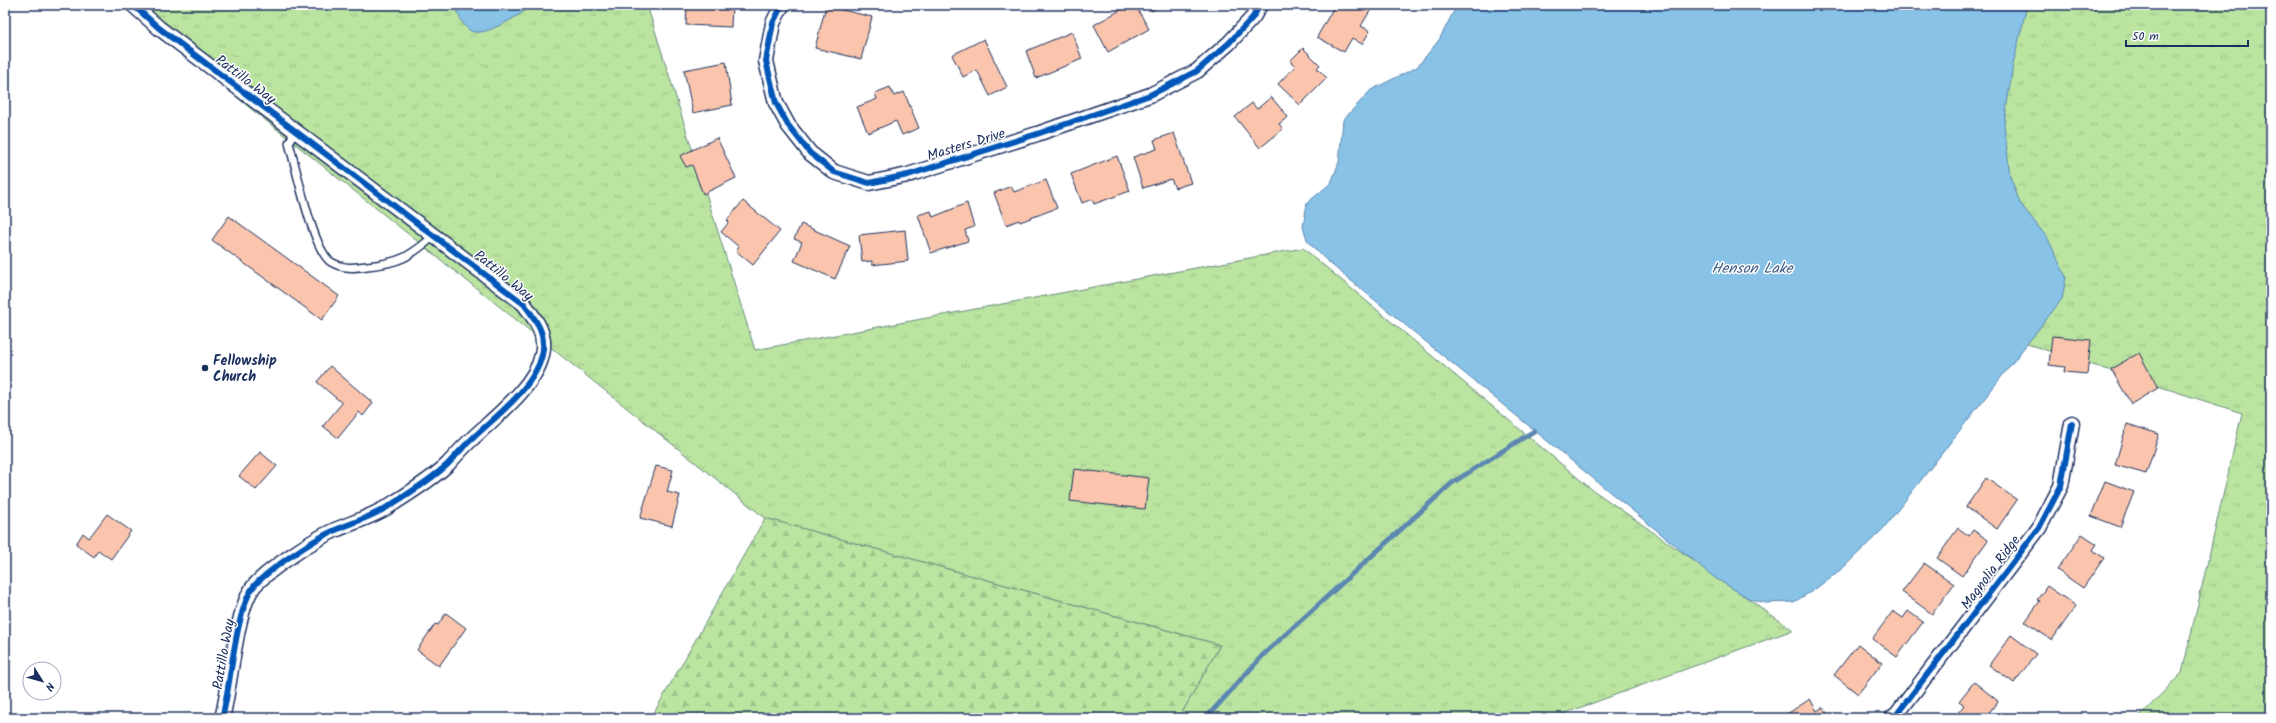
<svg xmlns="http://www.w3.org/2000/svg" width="2276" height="723" font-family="Kalam,sans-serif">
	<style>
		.grass { fill: url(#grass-tufts); stroke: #6a8a7f }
		.forest { fill: url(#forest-firs); stroke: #6a8a7f }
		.water { fill: #88c2e7; stroke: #5c87b0 }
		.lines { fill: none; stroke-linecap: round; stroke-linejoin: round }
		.stream { stroke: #5c87b0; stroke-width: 5 }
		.building { fill: #fac5ac; stroke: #1b2f5e }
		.service-casing { stroke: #1b2f5e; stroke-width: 10 }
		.minor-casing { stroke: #1b2f5e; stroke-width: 17 }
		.service { stroke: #fff; stroke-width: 7 }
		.minor { stroke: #fff; stroke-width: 14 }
		.cycleway-casing { stroke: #fff; stroke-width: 8 }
		.cycleway { stroke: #0057b8; stroke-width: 6 }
		.poi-dot { fill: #1b2f5e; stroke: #fff; stroke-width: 1.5 }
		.labels { text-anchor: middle; stroke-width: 3; stroke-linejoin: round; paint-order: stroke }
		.street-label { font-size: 14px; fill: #1b2f5e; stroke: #fff }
		.poi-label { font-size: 14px; font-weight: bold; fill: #1b2f5e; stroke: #fff; text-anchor: start }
		.water-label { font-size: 15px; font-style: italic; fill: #3c5b87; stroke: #fff }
	</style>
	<defs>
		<pattern id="grass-tufts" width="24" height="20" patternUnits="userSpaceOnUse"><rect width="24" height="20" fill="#bae4a0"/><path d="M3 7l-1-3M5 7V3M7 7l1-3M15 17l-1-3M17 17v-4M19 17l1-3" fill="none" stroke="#9fc48c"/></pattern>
		<pattern id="forest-firs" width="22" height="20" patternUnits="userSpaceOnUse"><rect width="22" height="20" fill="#bae4a0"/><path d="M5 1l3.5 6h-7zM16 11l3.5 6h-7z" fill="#9fc48c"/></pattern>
	</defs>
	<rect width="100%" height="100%" fill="#fff"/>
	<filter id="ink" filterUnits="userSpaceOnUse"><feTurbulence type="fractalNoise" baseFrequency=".025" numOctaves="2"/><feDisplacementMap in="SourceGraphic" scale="8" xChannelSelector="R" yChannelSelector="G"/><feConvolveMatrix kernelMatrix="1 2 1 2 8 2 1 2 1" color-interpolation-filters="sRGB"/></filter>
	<g filter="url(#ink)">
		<g class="grass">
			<path d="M125,5H647L755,350L1303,248L1590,488L1793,630L1552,718H1179L1220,645L765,518L250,108Z"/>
			<path d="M2010,5H2271V718H2138L2182,673L2242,413L2021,342L1992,137Z"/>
		</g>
		<path class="forest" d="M765,518L1220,645L1179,718H651Z"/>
		<g class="water">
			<path d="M455,5H533C528,7 525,11 520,14C511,20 482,37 471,31C462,26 458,14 455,5Z"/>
			<path d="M1457,5H2027L2013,65L2004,124L2010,176L2020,203L2048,239L2066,277L2062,299L1883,529L1844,567L1814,590L1794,602L1766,603L1750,599L1715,578L1327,261L1308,242L1303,227L1307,203L1331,183L1339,162L1343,120L1371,90L1417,67L1439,40Z"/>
		</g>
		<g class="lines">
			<path class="stream" d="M1206,718L1264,654L1452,483L1534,431"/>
		</g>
		<g class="building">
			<path d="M687,5H732L731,27L686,25Z"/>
			<path d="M1129,5H1135L1149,29L1108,52L1094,25Z"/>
			<path d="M1148,5H1160L1152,11Z"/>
			<path d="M1335,5L1373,6L1361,26L1370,31L1362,44L1352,38L1344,52L1317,37Z"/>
			<path d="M826,6L872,17L861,59L815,48Z"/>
			<path d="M1072,32L1082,59L1036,78L1026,51Z"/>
			<path d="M984,39L1007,87L990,96L977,70L963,77L952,55Z"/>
			<path d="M1303,48L1320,65L1317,68L1327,78L1300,105L1278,84L1295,66L1290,61Z"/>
			<path d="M726,62L732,105L693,113L684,70Z"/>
			<path d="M890,87L894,96L904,92L919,128L902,135L896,121L868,133L857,107L877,99L875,93Z"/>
			<path d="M1271,97L1288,117L1279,124L1283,129L1260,148L1235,117L1252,103L1257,109Z"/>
			<path d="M1174,133L1191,183L1175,188L1171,179L1143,188L1133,157L1157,149L1154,140Z"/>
			<path d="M717,138L736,178L703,194L692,165L686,167L680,156Z"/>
			<path d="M1117,156L1130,191L1094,204L1092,199L1082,203L1071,174Z"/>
			<path d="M1046,180L1057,208L1020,222L1019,220L1006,225L994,193L1011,186L1014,192Z"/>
			<path d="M743,201L780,231L753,265L736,251L739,247L721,232L729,222L727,220Z"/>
			<path d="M967,203L974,227L965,230L968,241L931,253L918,215L931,211L933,217Z"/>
			<path d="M229,216L339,296L322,320L212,240Z"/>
			<path d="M801,224L850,246L835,279L794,261L802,242L794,239Z"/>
			<path d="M905,230L908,261L872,265V261L862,262L859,235Z"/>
			<path d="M2052,336L2091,340L2087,374L2064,372L2065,367L2049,365Z"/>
			<path d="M2139,353L2158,388L2131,404L2111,369Z"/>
			<path d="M330,366L373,403L363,416L359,412L338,438L323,426L342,403L317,382Z"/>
			<path d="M2127,424L2159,434L2146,474L2115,465Z"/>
			<path d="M260,452L277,466L256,490L239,476Z"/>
			<path d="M656,466L673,470L667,492L680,495L672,526L640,518Z"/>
			<path d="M1074,469L1149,478L1145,509L1070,501Z"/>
			<path d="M1986,478L2017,500L1997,529L1966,507Z"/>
			<path d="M2105,481L2134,492L2120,527L2091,516Z"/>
			<path d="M107,514L131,531L111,559L98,550L94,557L76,544L83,533L89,538Z"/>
			<path d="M1958,528L1969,536L1973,530L1988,540L1962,576L1937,558Z"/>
			<path d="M2082,534L2097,544L2093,550L2104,558L2083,588L2057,570Z"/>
			<path d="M1924,563L1954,584L1932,614L1902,592Z"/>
			<path d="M2047,586L2076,606L2052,640L2025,622L2040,601L2037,600Z"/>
			<path d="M1893,611L1903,618L1908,611L1923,622L1897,657L1872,639Z"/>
			<path d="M446,613L466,628L439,666L417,650L435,624L438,625Z"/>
			<path d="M2011,635L2036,654L2014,683L1989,665Z"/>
			<path d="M1858,644L1882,663L1858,694L1834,675Z"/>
			<path d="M1974,682L1998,701L1985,718H1958L1956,716L1964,705L1959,701Z"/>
			<path d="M1810,699L1817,711L1823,707L1830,718H1781Z"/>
		</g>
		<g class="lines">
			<g class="service-casing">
				<path id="service" d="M295,131L289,143C296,167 313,251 331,262C343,269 353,268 367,266C400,263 409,257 434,236"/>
			</g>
			<g class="minor-casing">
				<g id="minor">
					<path d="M133,5L159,28L524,304C536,320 547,334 542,355C535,387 495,417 473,438C464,446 456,455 448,464C431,480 408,494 389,506C372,517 351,523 333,531C313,540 268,570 254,586C235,610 231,686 222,718"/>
					<path d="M782,5L773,23L766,61L776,103L788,125L810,153L834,172L869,183L908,175L1037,134L1150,95L1197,71L1229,43L1253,17L1260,5"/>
					<path d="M1892,718L1897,714L2039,528L2061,486L2072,423"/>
				</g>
			</g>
			<use href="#service" class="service"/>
			<use href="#minor" class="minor"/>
			<g class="cycleway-casing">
				<g id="cycleway">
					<path d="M133,5L159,28L524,304C536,320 547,334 542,355C535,387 495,417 473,438C464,446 456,455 448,464C431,480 408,494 389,506C372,517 351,523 333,531C313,540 268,570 254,586C235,610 231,686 222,718"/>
					<path d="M782,5L773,23L766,61L776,103L788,125L810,153L834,172L869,183L908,175L1037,134L1150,95L1197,71L1229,43L1253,17L1260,5"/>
					<path d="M1892,718L1897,714L2039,528L2061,486L2072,423"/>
				</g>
			</g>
			<use href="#cycleway" class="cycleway"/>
		</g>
	</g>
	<circle class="poi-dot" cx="205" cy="368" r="4"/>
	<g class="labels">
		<g class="street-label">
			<text transform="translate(246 79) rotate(37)" y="5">Pattillo Way</text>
			<text transform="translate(966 144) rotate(-17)" y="5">Masters Drive</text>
			<text transform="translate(504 275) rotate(39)" y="5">Pattillo Way</text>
			<text transform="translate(1990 572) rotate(-53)" y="5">Magnolia Ridge</text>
			<text transform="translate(223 654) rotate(-80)" y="5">Pattillo Way</text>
		</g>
		<g class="poi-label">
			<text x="213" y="365">Fellowship<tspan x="213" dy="16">Church</tspan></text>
		</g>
		<g class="water-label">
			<text x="1752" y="273">Henson Lake</text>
		</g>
	</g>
	<rect width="2276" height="723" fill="none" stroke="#fff" stroke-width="20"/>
	<rect x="10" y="10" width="2256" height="703" fill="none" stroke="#1b2f5e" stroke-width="1.5" filter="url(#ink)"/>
	<g transform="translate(42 681) rotate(127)"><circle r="19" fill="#ffffff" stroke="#a4acbf"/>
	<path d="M0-3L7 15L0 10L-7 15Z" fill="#1b2f5e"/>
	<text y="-6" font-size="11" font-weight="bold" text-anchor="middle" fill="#1b2f5e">N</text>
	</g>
	<path d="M2126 40v6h122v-6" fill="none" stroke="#1b2f5e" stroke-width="2"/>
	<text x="2132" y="40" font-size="12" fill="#1b2f5e" stroke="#ffffff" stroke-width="3" paint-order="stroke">50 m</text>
</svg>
